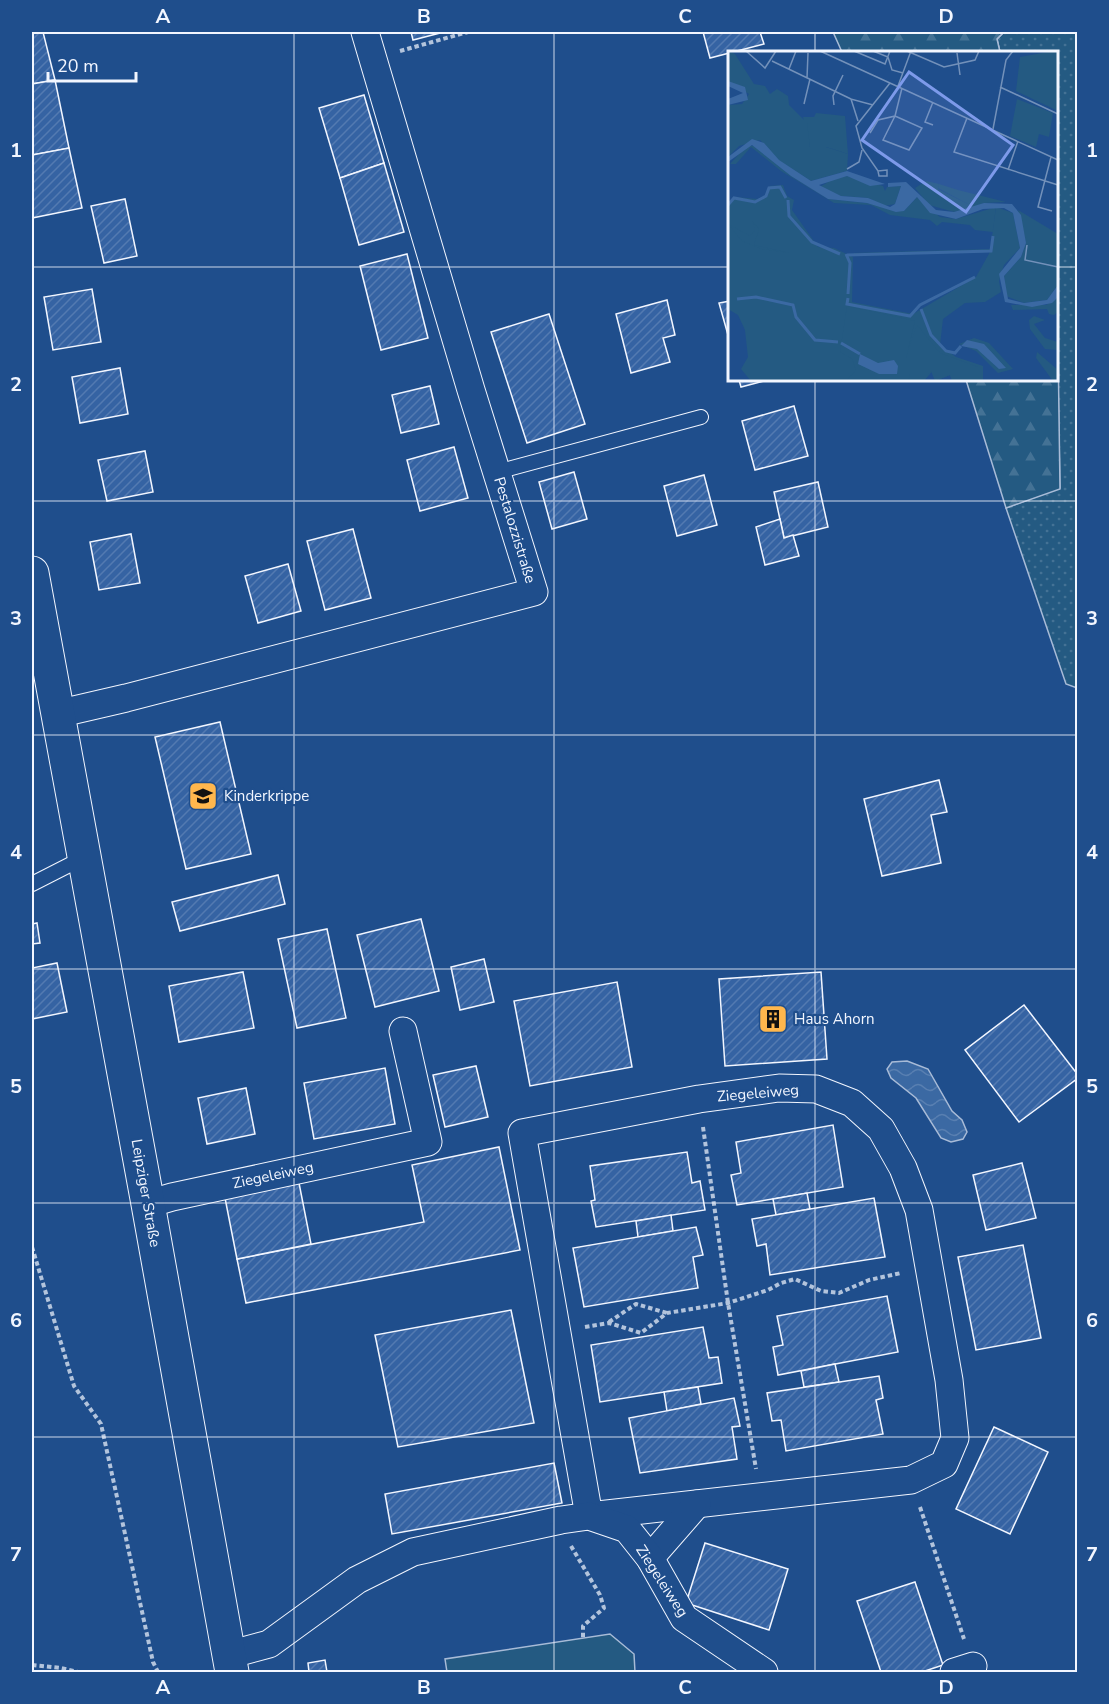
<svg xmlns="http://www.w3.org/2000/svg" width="1109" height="1704" font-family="'Nunito Sans',sans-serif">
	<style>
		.grass { fill: url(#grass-dots); stroke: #a8bbd7; stroke-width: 1.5 }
		.forest { fill: url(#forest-firs); stroke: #a8bbd7; stroke-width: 1.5 }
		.pitch { fill: #245a82; stroke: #a8bbd7; stroke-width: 1.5 }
		.water { fill: url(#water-waves); stroke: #a8bbd7; stroke-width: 1.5 }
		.building { fill: url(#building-hatch); stroke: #f2f6ff; stroke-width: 1.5 }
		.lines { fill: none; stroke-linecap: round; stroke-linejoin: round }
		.lane-casing { stroke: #f2f6ff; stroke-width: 16 }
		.street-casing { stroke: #f2f6ff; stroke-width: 29 }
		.secondary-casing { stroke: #f2f6ff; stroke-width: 35 }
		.path { stroke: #b3c4dc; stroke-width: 4; stroke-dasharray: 4.5 3; stroke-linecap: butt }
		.lane { stroke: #1f4e8c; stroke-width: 14 }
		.street { stroke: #1f4e8c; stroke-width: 27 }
		.secondary { stroke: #1f4e8c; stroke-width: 33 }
		.grid { fill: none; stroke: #f2f6ff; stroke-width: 1.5; stroke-opacity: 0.55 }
		.labels { text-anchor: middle; stroke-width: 4.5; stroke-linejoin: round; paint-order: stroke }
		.street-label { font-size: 15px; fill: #f2f6ff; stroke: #1f4e8c }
		.poi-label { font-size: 15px; fill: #f2f6ff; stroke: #1f4e8c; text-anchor: start }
		.inset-river { fill: none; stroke: #3b69a3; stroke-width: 3 }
		.inset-road { fill: none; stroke: #7391ba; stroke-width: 1.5 }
		.view { fill: #7d9aea; fill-opacity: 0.15; stroke: #7d9aea; stroke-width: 3 }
		.inset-edge { fill: none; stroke: #f2f6ff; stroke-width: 3 }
		.neatline { fill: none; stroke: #f2f6ff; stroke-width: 2 }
		.grid-label { font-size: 20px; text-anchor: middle; font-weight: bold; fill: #f2f6ff }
	</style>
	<defs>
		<pattern id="grass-dots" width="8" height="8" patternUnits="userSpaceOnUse" patternTransform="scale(1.5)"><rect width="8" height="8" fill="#245a82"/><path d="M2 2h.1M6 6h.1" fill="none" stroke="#447295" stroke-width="1.8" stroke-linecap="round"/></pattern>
		<pattern id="forest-firs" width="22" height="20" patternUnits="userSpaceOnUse" patternTransform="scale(1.5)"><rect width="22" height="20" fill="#245a82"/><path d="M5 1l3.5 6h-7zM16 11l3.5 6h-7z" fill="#447295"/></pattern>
		<pattern id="water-waves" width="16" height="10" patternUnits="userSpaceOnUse" patternTransform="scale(1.5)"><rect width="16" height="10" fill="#3b69a3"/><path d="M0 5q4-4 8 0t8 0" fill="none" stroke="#587fb1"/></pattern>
		<pattern id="building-hatch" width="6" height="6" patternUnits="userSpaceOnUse" patternTransform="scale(1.5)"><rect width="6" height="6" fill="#3563a3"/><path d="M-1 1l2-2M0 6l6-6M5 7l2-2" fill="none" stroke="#537ab1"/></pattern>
	</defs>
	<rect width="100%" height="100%" fill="#1f4e8c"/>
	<path class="grass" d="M1004,32H1077V688L1066,684L1006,508L1060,488L1056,270V52H1000L997,39Z"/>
	<g class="forest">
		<path d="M833,32H1004L997,39L1000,52H842Z"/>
		<path d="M1057,270L1060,489L1006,508L966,380H1056Z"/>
	</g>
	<path class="pitch" d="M610,1634L634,1654L635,1672H447L445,1659Z"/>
	<path class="water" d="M907,1061L928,1069L952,1111L962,1120L967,1132L963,1139L951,1142L941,1138L916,1098L891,1078L887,1069L892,1062Z"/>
	<g class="building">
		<path d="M32,32H43L55,80L32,84Z"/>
		<path d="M411,32H444L413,40Z"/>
		<path d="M703,32H760L764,44L710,58Z"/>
		<path d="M55,80L69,148L32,155V84Z"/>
		<path d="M364,95L384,163L340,178L319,108Z"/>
		<path d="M69,148L82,208L32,218V155Z"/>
		<path d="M384,163L404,232L359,245L340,178Z"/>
		<path d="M125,199L137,256L104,263L91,206Z"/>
		<path d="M407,254L428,338L381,350L360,266Z"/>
		<path d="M92,289L101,342L53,350L44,297Z"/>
		<path d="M667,300L675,335L663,338L670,362L631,373L616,314Z"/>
		<path d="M730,301V342L719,303Z"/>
		<path d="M549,314L585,424L527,443L491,332Z"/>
		<path d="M120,368L128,414L80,423L72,377Z"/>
		<path d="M739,380H768L741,387Z"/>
		<path d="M430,386L439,424L401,433L392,395Z"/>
		<path d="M794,406L808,456L755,470L742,421Z"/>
		<path d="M454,447L468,498L420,511L407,460Z"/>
		<path d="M145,451L153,492L107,501L98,460Z"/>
		<path d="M574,472L587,519L552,529L539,482Z"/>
		<path d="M704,475L717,525L677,536L664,486Z"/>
		<path d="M818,482L828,527L784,538L774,492Z"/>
		<path d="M780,519L784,538L793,535L799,556L765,565L756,527Z"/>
		<path d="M353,529L371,598L325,610L307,541Z"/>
		<path d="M131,534L140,583L99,590L90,542Z"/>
		<path d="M288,564L301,611L258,623L245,576Z"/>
		<path d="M220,722L251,854L186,869L155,737Z"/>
		<path d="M939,780L947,812L931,815L941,863L882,876L864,799Z"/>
		<path d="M278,875L285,904L180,931L172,902Z"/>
		<path d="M421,919L439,991L375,1007L357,935Z"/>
		<path d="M37,923L40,943L32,944V924Z"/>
		<path d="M327,929L346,1018L297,1028L278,939Z"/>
		<path d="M484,959L494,1002L460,1010L451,967Z"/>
		<path d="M57,963L67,1012L32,1019V968Z"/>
		<path d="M243,972L254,1028L179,1042L169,986Z"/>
		<path d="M821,972L827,1059L725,1066L719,979Z"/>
		<path d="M617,982L632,1067L530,1086L514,1001Z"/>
		<path d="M1024,1005L1078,1075V1078L1019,1122L965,1050Z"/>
		<path d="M476,1066L488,1117L445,1127L433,1075Z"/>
		<path d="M385,1068L395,1124L314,1139L304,1083Z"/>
		<path d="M246,1088L255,1134L207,1144L198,1098Z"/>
		<path d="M833,1125L843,1187L737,1205L731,1175L741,1173L736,1142Z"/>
		<path d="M499,1147L520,1250L246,1303L237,1259L424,1222L412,1165Z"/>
		<path d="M687,1152L692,1183L700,1181L705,1210L596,1227L591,1201L595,1200L590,1166Z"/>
		<path d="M1022,1163L1036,1218L986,1230L973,1175Z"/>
		<path d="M299,1183L311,1244L237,1259L225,1198Z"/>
		<path d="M807,1193L810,1209L776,1215L773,1199Z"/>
		<path d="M874,1198L885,1257L770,1275L766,1244L757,1246L752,1219Z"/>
		<path d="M671,1215L673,1231L638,1237L636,1221Z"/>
		<path d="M696,1227L703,1255L693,1257L698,1288L584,1307L573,1248Z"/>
		<path d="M1023,1245L1041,1338L976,1350L958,1257Z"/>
		<path d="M887,1296L898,1352L778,1375L773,1347L783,1345L777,1316Z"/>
		<path d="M511,1310L534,1423L398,1447L375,1335Z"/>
		<path d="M703,1327L709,1358L718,1357L722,1383L600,1402L591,1345Z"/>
		<path d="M835,1364L839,1382L804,1387L801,1371Z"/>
		<path d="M879,1376L883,1398L876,1400L883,1434L786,1451L781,1420L772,1421L767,1393Z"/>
		<path d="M698,1387L701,1404L667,1411L664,1392Z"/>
		<path d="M734,1398L740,1426L732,1427L737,1459L640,1473L629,1418Z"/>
		<path d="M994,1427L1048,1452L1010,1534L956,1509Z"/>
		<path d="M554,1463L562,1503L392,1534L385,1494Z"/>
		<path d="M705,1543L788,1569L769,1630L686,1603Z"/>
		<path d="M915,1582L943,1665L922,1672H881L857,1601Z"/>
		<path d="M325,1660L327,1672H309L308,1663Z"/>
	</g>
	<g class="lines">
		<g class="lane-casing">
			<g id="lane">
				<path d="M497,472L701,417"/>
				<path d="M32,884L83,858"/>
			</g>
		</g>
		<g class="street-casing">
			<g id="street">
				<path d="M57,714L126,698L534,592L471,390L365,32"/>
				<path d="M779,1088L816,1089L852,1103L881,1129L903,1168L919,1210L949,1380L955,1438L944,1464L911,1480L589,1516L522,1133L699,1099Z"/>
				<path d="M148,1204L172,1197L428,1142L403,1031"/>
				<path d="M650,1558L697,1504"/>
				<path d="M228,1655L269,1644L357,1580L413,1552L561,1520L589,1516L627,1529L650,1558L684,1618L764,1672"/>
				<path d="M954,1672L973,1666"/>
			</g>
		</g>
		<g class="secondary-casing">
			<path id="secondary" d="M32,573L148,1204L232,1672"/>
		</g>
		<g class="path">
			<path d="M400,51L468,32"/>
			<path d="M703,1127L728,1303L756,1469"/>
			<path d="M32,1247L74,1386L101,1424L153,1662L158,1672"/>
			<path d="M609,1322L636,1304L667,1313"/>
			<path d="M585,1327L609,1323L641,1333L667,1313L728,1303L768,1290L781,1283L795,1279L821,1291L839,1293L869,1280L901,1273"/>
			<path d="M920,1507L964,1639"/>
			<path d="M571,1546L600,1595L604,1608L583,1626V1638"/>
			<path d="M32,1665L61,1668L78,1672"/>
		</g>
		<use href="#lane" class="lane"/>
		<use href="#street" class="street"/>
		<use href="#secondary" class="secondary"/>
	</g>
	<path class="grid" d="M294,32V1672M554,32V1672M815,32V52M32,267H730M1056,267H1078M815,380V1672M32,501H1078M32,735H1078M32,969H1078M32,1203H1078M32,1437H1078"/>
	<defs>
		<g id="school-square" transform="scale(1.5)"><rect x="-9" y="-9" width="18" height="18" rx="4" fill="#ffb74d" stroke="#1f4e8c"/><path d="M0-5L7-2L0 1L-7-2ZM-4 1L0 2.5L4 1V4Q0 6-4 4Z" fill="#111"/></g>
		<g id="building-square" transform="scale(1.5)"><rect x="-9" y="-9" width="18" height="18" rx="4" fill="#ffb74d" stroke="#1f4e8c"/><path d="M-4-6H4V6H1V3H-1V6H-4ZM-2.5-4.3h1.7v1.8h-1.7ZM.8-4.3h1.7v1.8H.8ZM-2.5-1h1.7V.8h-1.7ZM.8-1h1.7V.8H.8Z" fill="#111"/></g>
	</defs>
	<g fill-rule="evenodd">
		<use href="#school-square" x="203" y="796"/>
		<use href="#building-square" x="773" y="1019"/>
	</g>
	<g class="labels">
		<g class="street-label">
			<text transform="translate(515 530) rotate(73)" y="5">Pestalozzistraße</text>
			<text transform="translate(758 1093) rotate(-5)" y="5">Ziegeleiweg</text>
			<text transform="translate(273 1175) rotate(-12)" y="5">Ziegeleiweg</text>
			<text transform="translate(146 1193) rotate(80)" y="5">Leipziger Straße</text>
			<text transform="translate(662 1581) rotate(57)" y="5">Ziegeleiweg</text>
		</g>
		<g class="poi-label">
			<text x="224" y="801">Kinderkrippe</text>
			<text x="794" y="1024">Haus Ahorn</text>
		</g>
	</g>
	<g transform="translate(728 51)">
		<rect width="330" height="330" fill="#1f4e8c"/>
		<path d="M325,0H330V60L288,40L292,6ZM289,48L325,62L321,86L311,83L308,96L282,85ZM88,62L117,65L120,103L98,96H82L75,66H86ZM19,94L26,95L63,125L100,148L139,152L176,160L189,146L212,166L228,168L268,156L265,181L247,179L242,174L214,171L209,175L202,169L162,164L143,154L106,152L53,120L23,96L8,113H2ZM119,125L155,135L157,140L159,136L173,135L167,153L156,155L140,147L113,145L90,137L105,128ZM198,130L211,133L210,138L240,153L241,158L226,161L201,154L187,137ZM290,159L330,183V234L319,249L296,252L278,245L276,225L293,206L298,192ZM262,198V201L126,205V202ZM330,246V261L326,264L321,263L319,258L285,259L283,254H318ZM306,265L317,269L306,273L317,287L330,291V299L317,298L302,278L301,269ZM246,287L261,292L285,318L270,322L248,300L231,293ZM309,301L330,319V330H325L308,307Z" fill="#245a82"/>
		<path d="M0,0L7,3L26,33L37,35L42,43L49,38L60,45L61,54L79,72L82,96H98L120,103L119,120L83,130L50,109L32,89L11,95L0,106V54L14,53L21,43L0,30ZM211,133L230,139L278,151L256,152L241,158L240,153L210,137ZM55,134L59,145L66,149L64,159L90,196L106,197L125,206L124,251L185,263L248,226L262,201L268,156L285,162L292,197L276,214L271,230L273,241L257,251L237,252L215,268L212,294L228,306L255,315V330H224L222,324L207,330V317L196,330H23L13,318L20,306L17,279L10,264L0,258V152L8,146L29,148L40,144L42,135Z" fill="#245a82"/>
		<path d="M24,170L31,178L26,194L62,202L34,198L14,190L0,173L22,185L27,179ZM119,255L187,270L178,307L189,274L212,302L250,316V330H224L222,324L207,330L203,320L196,330H181L182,323L180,330H118L128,319L124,308L112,301ZM132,304L150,312L166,309L151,323L130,313Z" fill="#245a82" fill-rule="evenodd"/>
		<path d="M0,30L17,36L20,49L0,54V48L15,42L0,35ZM24,88L36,92L51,109L83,130L119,120L157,133L142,135L119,125L91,134L113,145L140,147L162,156L167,153L173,135L160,136V132L178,131L208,159L226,161L256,152L284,153L293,164L298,192L293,206L276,225L280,248L296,252L319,249L330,234V246L324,252L304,256L277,251L271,223L292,197L285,162L276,157L255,158L228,168L202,162L189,146L176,160L168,161L139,152L100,148L63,125L24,94L0,111V106ZM239,289L256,293L278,317L271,318L249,298L233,295ZM132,303L150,312L166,309L170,315L169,323H151L130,313Z" fill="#3b69a3"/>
		<path class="inset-river" d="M60,149L61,165L84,191L112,203M0,154L6,147L27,151L38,145L41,137L52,136L58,147M118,203L122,212L120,243M119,204L263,200L265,185M120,247L119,253L182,265L192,254L247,226M9,248L28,246L65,254L68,266L87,289L110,291M193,258L203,284L218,300L227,302L233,295M113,292L132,303"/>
		<path class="inset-road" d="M18,0L37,17L48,0M92,0L330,109M126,0L157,13L162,0M145,0L160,6L164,19L175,22M179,0L216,16L247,9L251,0M229,2L232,24M44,10L123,48M61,18L68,0M79,27L80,2M170,35L183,0M272,36L330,63M76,53L82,28M106,54L105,45L115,24M167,65L194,77L181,99L155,89ZM239,67L226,101L330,134M130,70L123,48L145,54M205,74L197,71L205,51M265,78L278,9L285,0M142,82L150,69L167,65L174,37M323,106L310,156L324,160M119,118L131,111L134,99M280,119L290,90M150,120L151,125H159V119L150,120L134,97L128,75L162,32M299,194L297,209L330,216"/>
		<path class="view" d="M181,21L285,94L238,161L134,89Z"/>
		<rect width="330" height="330" class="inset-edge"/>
	</g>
	<rect width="1109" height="1704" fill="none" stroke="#1f4e8c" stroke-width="66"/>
	<path d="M48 72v9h88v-9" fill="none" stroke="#f2f6ff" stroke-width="3"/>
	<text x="57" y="72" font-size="18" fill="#f2f6ff" stroke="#1f4e8c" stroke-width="4.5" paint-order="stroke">20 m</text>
	<rect x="33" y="33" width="1043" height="1638" class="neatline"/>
	<g class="grid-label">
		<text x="163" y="23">A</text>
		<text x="424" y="23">B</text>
		<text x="685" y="23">C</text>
		<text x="946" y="23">D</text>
		<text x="16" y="157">1</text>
		<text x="1092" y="157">1</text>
		<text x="16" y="391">2</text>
		<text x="1092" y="391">2</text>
		<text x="16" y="625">3</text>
		<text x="1092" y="625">3</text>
		<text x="16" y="859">4</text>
		<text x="1092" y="859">4</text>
		<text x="16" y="1093">5</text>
		<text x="1092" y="1093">5</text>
		<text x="16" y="1327">6</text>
		<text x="1092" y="1327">6</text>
		<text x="16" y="1561">7</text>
		<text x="1092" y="1561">7</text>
		<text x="163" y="1694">A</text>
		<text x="424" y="1694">B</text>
		<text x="685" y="1694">C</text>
		<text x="946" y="1694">D</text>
	</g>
</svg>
